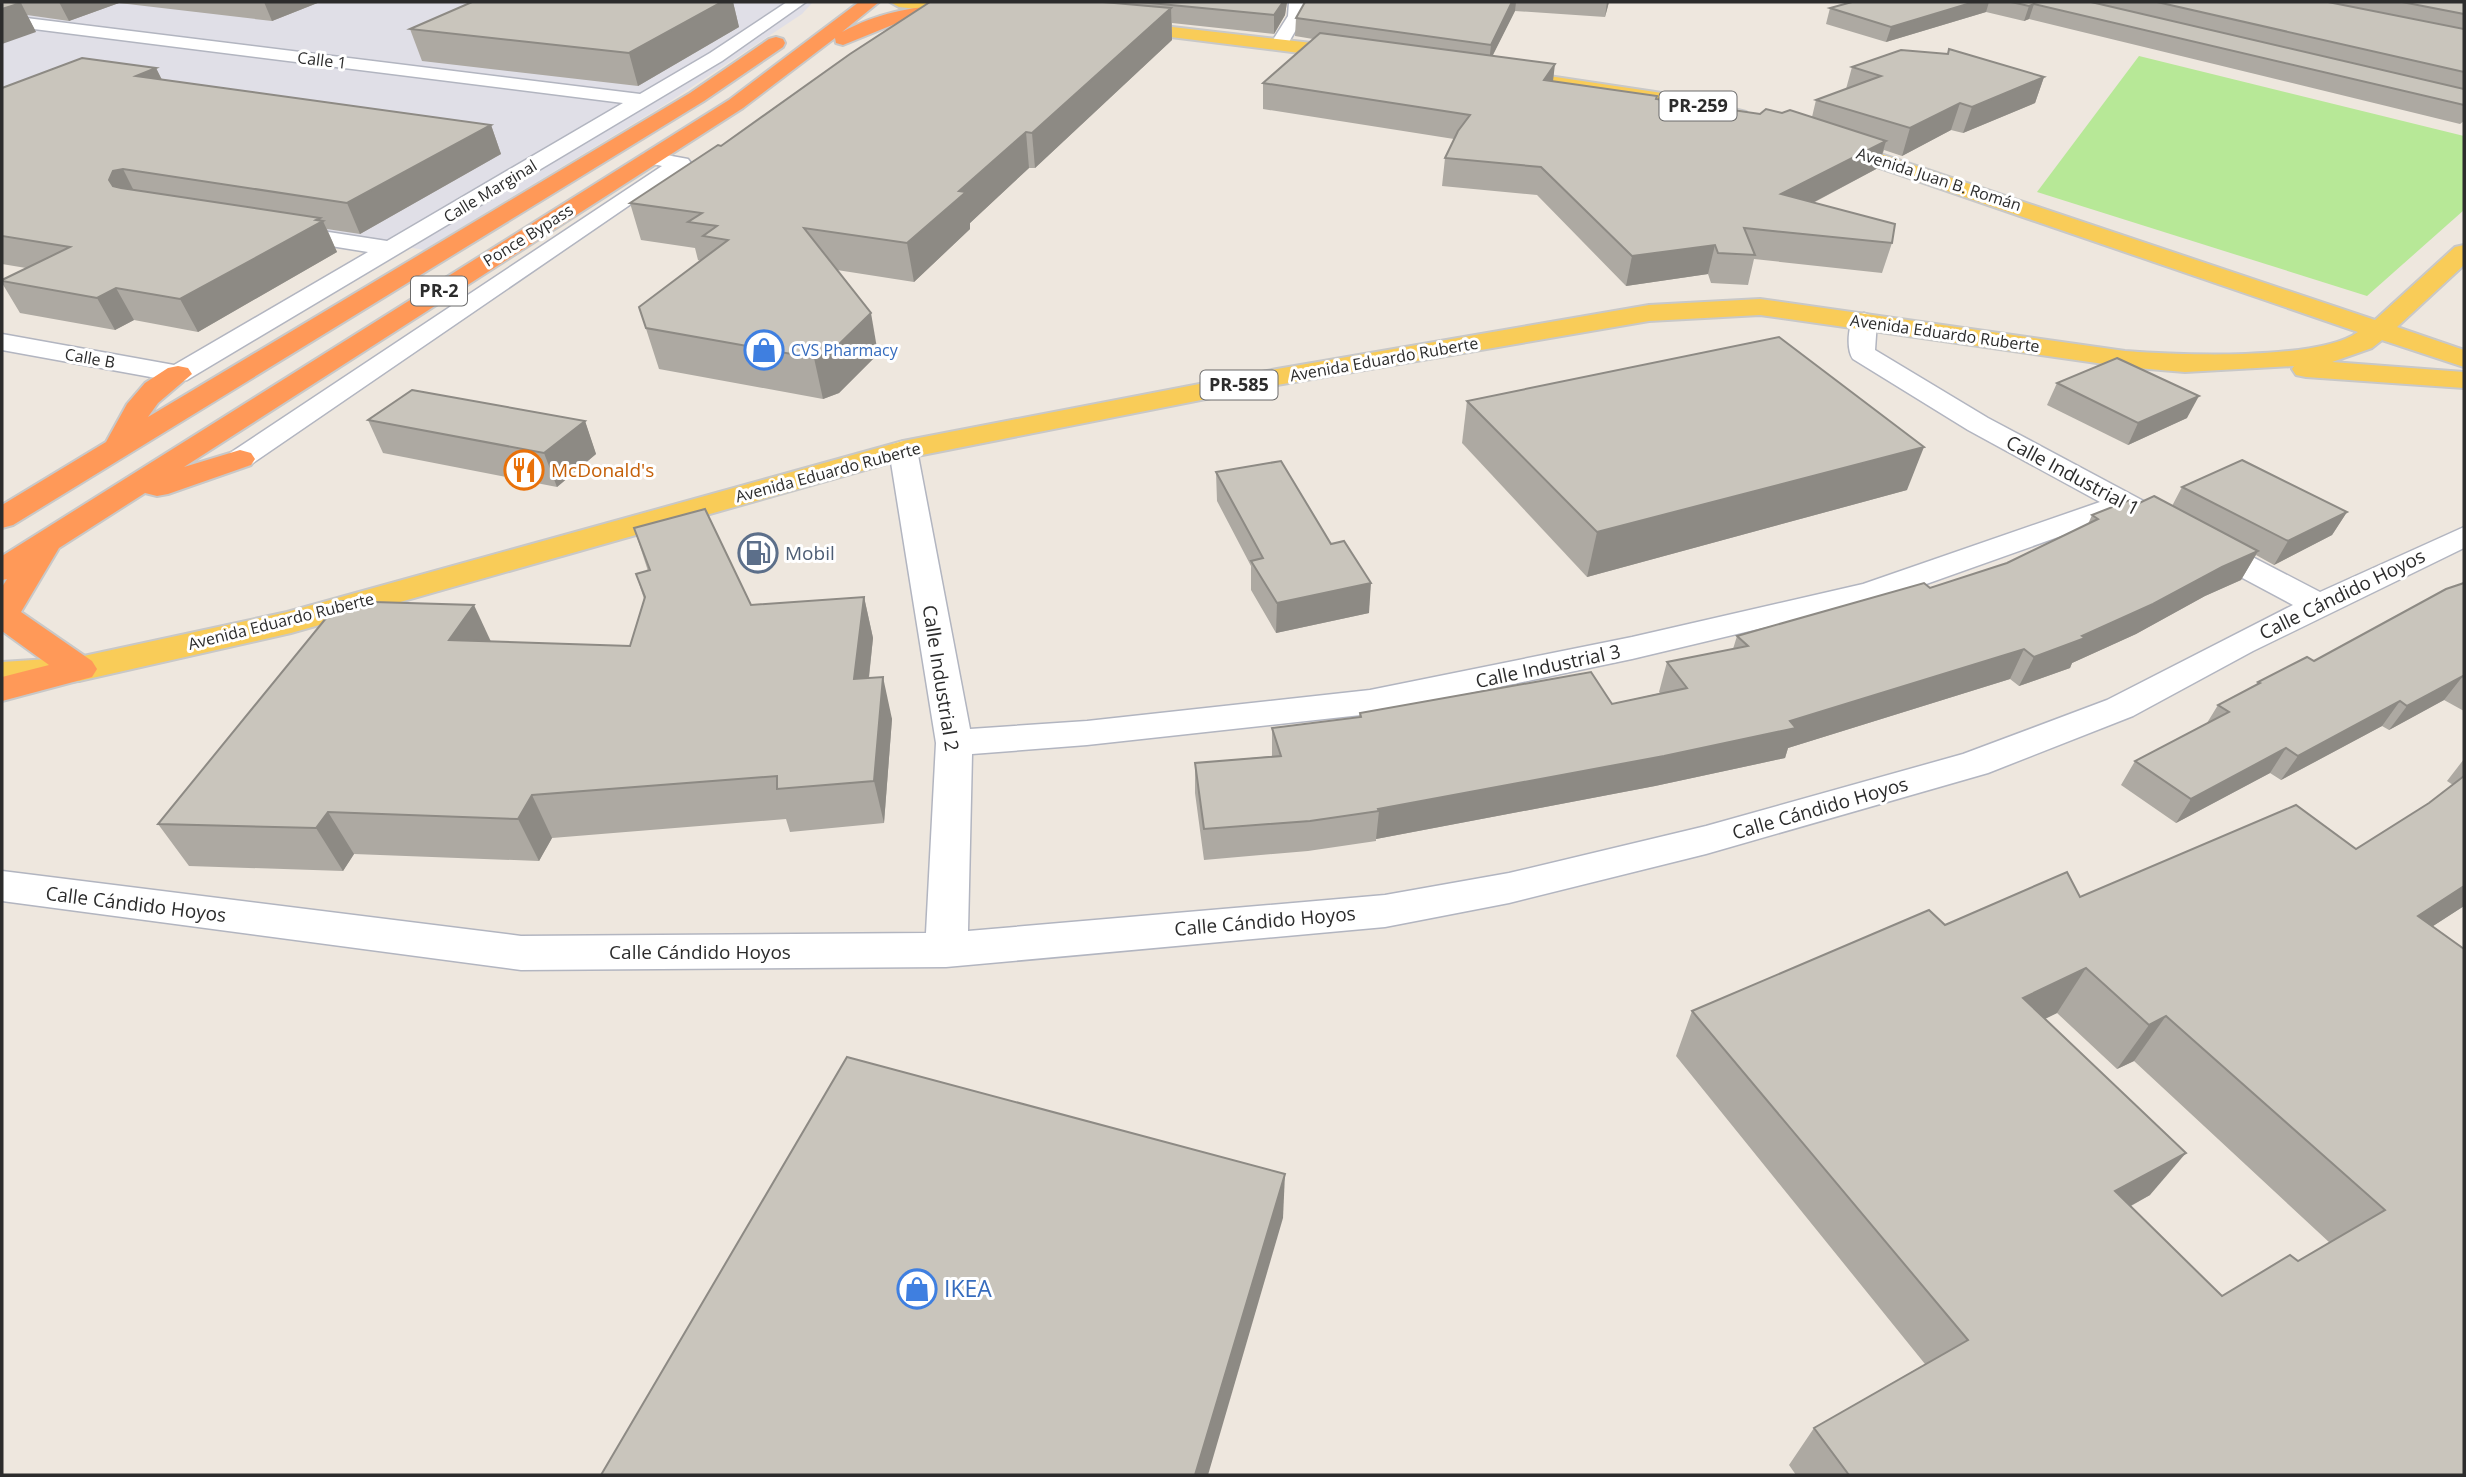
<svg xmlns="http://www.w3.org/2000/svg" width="2466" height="1477" font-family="'Open Sans',sans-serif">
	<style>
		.industrial { fill: #e0dfe7 }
		.green { fill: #b7e897 }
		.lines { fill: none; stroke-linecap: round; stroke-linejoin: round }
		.street-casing { stroke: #b2b5c0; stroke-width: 3 }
		.primary-casing { stroke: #c8c8c8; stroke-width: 4 }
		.highway-casing { stroke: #c8c8c8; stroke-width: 4 }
		.street { fill: #fff; fill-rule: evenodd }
		.primary { fill: #f9cc58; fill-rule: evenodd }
		.highway { fill: #ff9958; fill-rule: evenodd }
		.wall { fill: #ada9a2; fill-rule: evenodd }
		.shaded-wall { fill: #8d8a84 }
		.building { fill: #c9c5bc; stroke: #8d8a84; stroke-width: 2; fill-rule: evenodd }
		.labels { text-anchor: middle; stroke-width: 6; stroke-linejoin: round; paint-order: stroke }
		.far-street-label { font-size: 16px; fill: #2c2c2c; stroke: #fff }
		.far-shop-label { font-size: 16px; fill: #366cbe; stroke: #fff; text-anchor: start }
		.shield { fill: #fff; stroke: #6b6b6b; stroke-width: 2 }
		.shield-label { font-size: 18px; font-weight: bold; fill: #2c2c2c }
		.food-label { font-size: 19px; fill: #c56008; stroke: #fff; text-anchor: start }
		.street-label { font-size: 19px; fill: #2c2c2c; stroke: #fff }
		.service-label { font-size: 19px; fill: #4e5e75; stroke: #fff; text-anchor: start }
		.near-shop-label { font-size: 23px; fill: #366cbe; stroke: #fff; text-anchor: start }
	</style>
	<rect width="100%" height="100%" fill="#eee7de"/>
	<path class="industrial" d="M2,2H813L802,14L666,104L424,250L2,173Z"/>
	<path class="green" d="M2139,56L2464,136V210L2367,296L2037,192Z"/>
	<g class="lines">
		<g class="street-casing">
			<g id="street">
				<path d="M787,2H806L722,61L187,380L178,382L2,350V334L174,365L368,252L275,237L272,232L275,227L283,225L387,241L623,103L2,25V15L640,94L710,53Z"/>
				<path d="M1289,2H1305L1304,16L1286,47H1274L1271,43L1288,16Z"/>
				<path d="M650,152L688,159L691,163L250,465L240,468L230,465L225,459L230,453L662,166L643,162L640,158L643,154Z"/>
				<path d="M1864,313L1873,316L1877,321L1875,350L1988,418L2151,505L2155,511L2151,517L2140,520L2123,514L1884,599L1632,659L1370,714L1087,745L972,754L968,931L1385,895L1509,873L1706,826L1963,754L2107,700L2293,605L2192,551L2187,544L2192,537L2203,535L2214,537L2320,592L2464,527V548L2253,651L2133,716L1988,773L1706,854L1509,903L1385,927L946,967L521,970L2,901V871L521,936L926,933L936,743L889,450L893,444L903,441L913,444L917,450L970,729L1087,721L1370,690L1632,637L1863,584L2100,502L1968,430L1853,359C1846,349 1848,325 1855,316Z"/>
			</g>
		</g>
		<g class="primary-casing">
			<g id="primary">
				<path d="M890,2C910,1 973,0 986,11L977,16L899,7Z"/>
				<path d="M1120,21L1356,48L1365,54L1356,60L1114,30L1111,26L1114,22Z"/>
				<path d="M1509,70L1682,96L1746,112L1749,116L1746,120L1739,122L1682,108L1502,80L1499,76L1502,72Z"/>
				<path d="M1830,137L2375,320L2455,247L2464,245V265L2397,327L2464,350V367L2382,340L2372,348L2332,362L2464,372V388L2306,377L2296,375L2292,369L2294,366L2185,372L2125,367L1760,315L1649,321L1277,385L907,458L291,633L79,681L2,686V662L79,657L287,612L903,441L1277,369L1649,305L1760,299L2125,351C2177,355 2318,361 2358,332L1822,148L1819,143L1822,138Z"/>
			</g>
		</g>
		<g class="highway-casing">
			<g id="highway">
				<path d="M859,2H879L842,32C878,13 909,7 949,5C959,5 968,3 975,10L966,15L912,17L843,45L836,43L835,38L743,108L184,467L240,450L251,453L255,459L251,465L168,494L157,496L145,493L59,548L21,612L92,661L97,669L92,677L2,701V677L49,665L2,631V587L7,579L2,580V556L729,100Z"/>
				<path d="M776,37L783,39L785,43L783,47L704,101L13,525L2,528V505L106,442L127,404L145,383L168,368L178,366L188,368L192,374L158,403L148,417L690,93L769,39Z"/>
			</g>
		</g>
		<use href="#street" class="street"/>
		<use href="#primary" class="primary"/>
		<use href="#highway" class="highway"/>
	</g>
	<g class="wall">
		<path d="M2,2H320L272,21L119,3L69,21L27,15L36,32Z"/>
		<path d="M472,2H733L739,27L638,86L422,61L410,29Z"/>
		<path d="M930,2H1287L1285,15L1274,34L1172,23V40L1035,168H1029L970,223V229L914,282L837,270L878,354L839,393L823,399L659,369L639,307L701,261L698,260L695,248L641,240L630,203L721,146Z"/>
		<path d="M1305,2H1609L1605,17L1515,11L1492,56L1553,81L1656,99L1760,114L1782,113L1812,117L1816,100L1846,89L1852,67L1948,54L1949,49L2044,77L2035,103L1963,133L1951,130L1902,156L1884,150L1878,168L1813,203L1892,243L1882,273L1754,259L1748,285L1711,283L1708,274L1626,286L1537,195L1442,186L1445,158L1454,139L1263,109V83L1313,39L1295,36L1296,18Z"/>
		<path d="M1852,2H2464V121L2460,124L2029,19L2024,21L1986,12L1886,42L1826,24L1830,8Z"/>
		<path d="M156,68L162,80L491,125L501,154L360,234L327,229L337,252L198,332L134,320L115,330L20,313L2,283V280L26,268L2,264V88Z"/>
		<path d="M2057,383L2187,418L2128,445L2047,405Z"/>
		<path d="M1467,401L1907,490L1587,577L1462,443Z"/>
		<path d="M368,420L585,421L596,454L557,487L383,453Z"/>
		<path d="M1216,472L1331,544L1369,613L1276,633L1251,590V566L1217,501Z"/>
		<path d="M2182,487L2347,512L2332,535L2274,565L2256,555L2241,580L2205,596L2136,634L2072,663L2070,668L2019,686L2010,679L1788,748L1785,758L1655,786L1376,839V841L1308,851L1204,860L1195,793V763L1272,756V728L1359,717L1360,713L1612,704L1660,693L1659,692L1667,662L1733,649L1737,636L1930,588L2007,563L2088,524L2092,515L2137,504L2172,506Z"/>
		<path d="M634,528L751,605L864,597L873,638L869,678L892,719L884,823L790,832L786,819L552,838L539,861L354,854L343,871L189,866L158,824L490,641L630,646L644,599L636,574L648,571Z"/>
		<path d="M2464,583V711L2444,700L2389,730L2382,726L2281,780L2270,773L2176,823L2121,785L2135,761L2207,723L2218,705L2255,686L2258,682L2314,661Z"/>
		<path d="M2464,759V906L2433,926L2464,1475H1796L1789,1465L1814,1428L1925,1364L1676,1056L1692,1011L1945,925L2080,897L2356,849L2429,803L2453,785L2447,781ZM2057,1013L2117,1069L2134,1061L2330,1243L2298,1261L2222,1296L2131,1206L2150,1195L2045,1019Z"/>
	</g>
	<g class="shaded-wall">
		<path d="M59,2H119V3L69,21Z"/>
		<path d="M264,2H320L272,21Z"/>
		<path d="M722,2H733L739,27L638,86L629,53Z"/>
		<path d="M1283,2H1287L1285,15L1274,34V15Z"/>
		<path d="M1512,2H1516L1515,11L1489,63L1491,45Z"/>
		<path d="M1607,2H1609L1605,17Z"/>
		<path d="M1974,2H1989L1986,12L1886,42L1891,27Z"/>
		<path d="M21,3L36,32L2,44V9Z"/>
		<path d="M2034,4L2029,19L2024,21L2029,6Z"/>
		<path d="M1171,8L1172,40L1035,168L1032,133Z"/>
		<path d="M1555,64L1552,90L1544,80Z"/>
		<path d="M156,68L170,96L136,76Z"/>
		<path d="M2044,77L2035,103L1963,133L1972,107Z"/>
		<path d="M1960,103L1951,130L1902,156L1910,128Z"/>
		<path d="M491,125L501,154L360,234L347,203Z"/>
		<path d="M1026,132L1029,168L970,223V229L914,282L907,243L959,191Z"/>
		<path d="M1886,141L1878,168L1774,223L1781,194Z"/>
		<path d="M123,169L138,199L125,210L109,180L113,171Z"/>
		<path d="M320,218L321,222L323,221L337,252L198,332L180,299Z"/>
		<path d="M1715,245L1708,274L1626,286L1632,256Z"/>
		<path d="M116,288L134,320L115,330L97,298Z"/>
		<path d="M871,313L878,354L839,393L823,399L814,358Z"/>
		<path d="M2199,396L2187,418L2128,445L2138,423Z"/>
		<path d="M585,421L596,454L557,487L544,453Z"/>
		<path d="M1924,447L1907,490L1587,577L1597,532Z"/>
		<path d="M2347,512L2332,535L2274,565L2288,541Z"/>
		<path d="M2258,551L2241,580L2205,596L2136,634L2072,663L2070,668L2019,686L2034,657L2222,567Z"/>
		<path d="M1371,583L1369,613L1276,633L1277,603Z"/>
		<path d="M864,597L873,638L864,721L854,679Z"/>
		<path d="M474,605L493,646L449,640Z"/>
		<path d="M2024,649L2010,679L1788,748L1785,758L1655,786L1376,839L1379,811L1378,809L1790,721Z"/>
		<path d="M2463,676L2444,700L2389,730L2407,706Z"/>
		<path d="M883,677L892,719L884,823L874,781Z"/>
		<path d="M2400,701L2382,726L2281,780L2298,756Z"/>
		<path d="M2286,748L2270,773L2176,823L2191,799Z"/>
		<path d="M532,795L552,838L539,861L518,819Z"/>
		<path d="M328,812L354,854L343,871L316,828Z"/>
		<path d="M2464,886V906L2379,961L2418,916Z"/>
		<path d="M2086,968L2057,1013L1995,1043L2023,998Z"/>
		<path d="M2166,1016L2134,1061L2117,1069L2149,1025Z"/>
		<path d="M2186,1153L2150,1195L2081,1233L2115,1191Z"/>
		<path d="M1285,1174L1283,1218L1208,1475H1195Z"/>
	</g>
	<g class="building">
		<path d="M2,2H10L21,3L2,9Z"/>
		<path d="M472,2H722L629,53L410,29Z"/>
		<path d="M930,2H1103L1171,8L1032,133L1026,132L959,191L966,192L907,243L804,228L871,313L831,352L814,358L646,328L639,307L728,240L703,236L717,226L688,222L702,213L630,203L718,145L721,146L850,54Z"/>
		<path d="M1140,2H1283L1274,15Z"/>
		<path d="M1305,2H1512L1491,45L1296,18Z"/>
		<path d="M1852,2H1974L1891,27L1830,8Z"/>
		<path d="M2011,2H2091L2464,89V105L2034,4L2029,6Z"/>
		<path d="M2157,2H2328L2464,29V72Z"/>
		<path d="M2402,2H2464V14Z"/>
		<path d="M1320,33L1555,64L1544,80L1657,96L1656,99L1760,114L1766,109L1782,113L1790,110L1886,141L1781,194L1895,224L1892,243L1744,228L1755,255L1718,253L1715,245L1632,256L1541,167L1445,158L1458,131L1470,115L1263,83Z"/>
		<path d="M1949,49L2044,77L1972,107L1960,103L1910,128L1816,100L1881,76L1852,67L1901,50L1948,54Z"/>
		<path d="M82,58L156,68L136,76L491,125L347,203L123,169L113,171L109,180L113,186L121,188L320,218L316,220L323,221L180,299L116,288L97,298L2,281V280L70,247L2,236V88Z"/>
		<path d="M1779,337L1924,447L1597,532L1467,401Z"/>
		<path d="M2117,358L2199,396L2138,423L2057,383Z"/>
		<path d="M412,390L585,421L544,453L368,420Z"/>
		<path d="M2242,460L2347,512L2288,541L2182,487Z"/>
		<path d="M1281,461L1331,544L1344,541L1371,583L1277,603L1251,561L1263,558L1216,472Z"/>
		<path d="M2154,496L2258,551L2222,567L2153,604L2082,636L2085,638L2034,657L2024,649L1790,721L1796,728L1664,756L1378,809L1379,811L1310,821L1204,829L1195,763L1281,756L1272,728L1361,717L1360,713L1591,672L1612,704L1687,688L1667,662L1748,646L1737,636L1924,583L1930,588L2007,563L2098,519L2092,515L2130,500L2137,504Z"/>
		<path d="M705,509L751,605L864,597L854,679L883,677L874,781L777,789V776L532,795L518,819L328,812L316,828L158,824L340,601L474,605L449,640L630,646L645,597L636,574L650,570L634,528Z"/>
		<path d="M2464,583V677L2463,676L2407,706L2400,701L2298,756L2286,748L2191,799L2135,761L2229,712L2218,705L2260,683L2258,682L2307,657L2314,661L2446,589Z"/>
		<path d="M2464,776V886L2418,916L2464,949V1475H1849L1814,1428L1968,1340L1692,1011L1929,910L1945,925L2067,872L2080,897L2296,805L2356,849L2429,803ZM2086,968L2149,1025L2166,1016L2385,1210L2298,1261L2290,1255L2222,1296L2115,1191L2186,1153L2023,998Z"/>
		<path d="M847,1057L1285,1174L1195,1475H601Z"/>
	</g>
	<defs>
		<g id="shop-ring" transform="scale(2.0125)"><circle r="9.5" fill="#fff" stroke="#3f7fe0" stroke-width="1.5"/><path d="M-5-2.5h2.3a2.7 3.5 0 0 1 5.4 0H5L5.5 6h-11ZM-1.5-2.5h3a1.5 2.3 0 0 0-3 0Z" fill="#3f7fe0"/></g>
		<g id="restaurant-ring" transform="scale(2.0125)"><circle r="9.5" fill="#fff" stroke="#e8710a" stroke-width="1.5"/><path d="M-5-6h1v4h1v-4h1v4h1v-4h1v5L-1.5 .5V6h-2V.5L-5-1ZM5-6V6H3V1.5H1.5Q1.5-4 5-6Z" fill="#e8710a"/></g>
		<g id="fuel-ring" transform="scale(2.0125)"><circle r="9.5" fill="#fff" stroke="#5c6f8a" stroke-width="1.5"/><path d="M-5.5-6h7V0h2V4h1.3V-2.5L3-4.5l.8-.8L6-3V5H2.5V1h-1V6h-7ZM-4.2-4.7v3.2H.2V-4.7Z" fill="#5c6f8a"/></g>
	</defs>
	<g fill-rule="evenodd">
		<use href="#shop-ring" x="764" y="350"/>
		<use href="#restaurant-ring" x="524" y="470"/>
		<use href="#fuel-ring" x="758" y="553"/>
		<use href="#shop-ring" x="917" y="1289"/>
	</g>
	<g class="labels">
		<g class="far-street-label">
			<text transform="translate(322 60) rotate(7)" y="6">Calle 1</text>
			<text transform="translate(1939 179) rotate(18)" y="6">Avenida Juan B. Román</text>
			<text transform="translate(490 191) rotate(-31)" y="6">Calle Marginal</text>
			<text transform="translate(528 235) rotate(-32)" y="6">Ponce Bypass</text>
			<text transform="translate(1945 333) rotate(8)" y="6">Avenida Eduardo Ruberte</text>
			<text transform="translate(90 358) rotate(10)" y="6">Calle B</text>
			<text transform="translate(1384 359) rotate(-10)" y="6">Avenida Eduardo Ruberte</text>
			<text transform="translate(828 472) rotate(-15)" y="6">Avenida Eduardo Ruberte</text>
			<text transform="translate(281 621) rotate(-14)" y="6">Avenida Eduardo Ruberte</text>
		</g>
		<g class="far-shop-label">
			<text x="791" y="356">CVS Pharmacy</text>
		</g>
		<g class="shield">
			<rect x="1659.5" y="91.5" width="77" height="29" rx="5"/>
			<rect x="411" y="276.5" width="56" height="29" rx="5"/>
			<rect x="1200.5" y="370.5" width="77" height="29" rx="5"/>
		</g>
		<g class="shield-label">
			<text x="1698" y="112">PR-259</text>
			<text x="439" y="297">PR-2</text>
			<text x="1239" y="391">PR-585</text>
		</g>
		<g class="food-label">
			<text x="551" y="477">McDonald's</text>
		</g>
		<g class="street-label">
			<text transform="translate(2073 475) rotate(28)" y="7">Calle Industrial 1</text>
			<text transform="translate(2342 594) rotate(-26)" y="7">Calle Cándido Hoyos</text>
			<text transform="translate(1548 666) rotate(-12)" y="7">Calle Industrial 3</text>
			<text transform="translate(941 678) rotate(81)" y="7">Calle Industrial 2</text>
			<text transform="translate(1820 808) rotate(-16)" y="7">Calle Cándido Hoyos</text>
			<text transform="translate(136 904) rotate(7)" y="7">Calle Cándido Hoyos</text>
			<text transform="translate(1265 921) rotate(-5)" y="7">Calle Cándido Hoyos</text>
			<text x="700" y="959">Calle Cándido Hoyos</text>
		</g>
		<g class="service-label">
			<text x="785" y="560">Mobil</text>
		</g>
		<g class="near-shop-label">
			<text x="944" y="1297">IKEA</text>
		</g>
	</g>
	<rect width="2466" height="1477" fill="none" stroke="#2c2c2c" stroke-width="7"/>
</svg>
